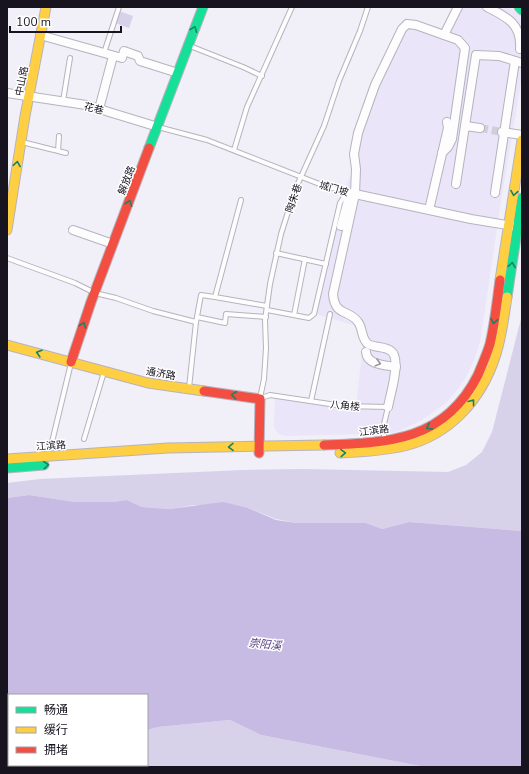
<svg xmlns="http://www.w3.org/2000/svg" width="529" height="774" font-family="'Nunito Sans','Noto Sans SC',sans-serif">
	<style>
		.built { fill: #eae5f9 }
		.green { fill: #d8d1ea }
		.water { fill: #c7bbe4 }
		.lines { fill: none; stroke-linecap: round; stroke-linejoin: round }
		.street-tunnel { stroke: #d0ced7; stroke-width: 8; stroke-dasharray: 8 4; stroke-linecap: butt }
		.lane-casing { stroke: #b6b3bd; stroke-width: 6 }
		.street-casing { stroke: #b6b3bd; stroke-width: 10 }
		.fast-casing { stroke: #b6b3bd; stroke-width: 11 }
		.slow-casing { stroke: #b6b3bd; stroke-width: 11 }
		.jam-casing { stroke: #b6b3bd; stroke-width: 11 }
		.lane { stroke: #fdfdfe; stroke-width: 4 }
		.street { stroke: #fdfdfe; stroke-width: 8 }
		.fast { stroke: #16e098; stroke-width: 9 }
		.slow { stroke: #ffcf43; stroke-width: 9 }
		.jam { stroke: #f24e42; stroke-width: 9 }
		.oneway { stroke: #168462 }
		.oneway2 { stroke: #96949a }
		.labels { text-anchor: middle; stroke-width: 3; stroke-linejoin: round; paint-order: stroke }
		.street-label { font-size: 10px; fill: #17141f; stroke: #fff }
		.water-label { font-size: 11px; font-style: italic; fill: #574083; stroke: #fff }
	</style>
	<rect width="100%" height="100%" fill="#f1eff8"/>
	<path class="built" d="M455,7H509L520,16L522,21V77L501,201L480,342L475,358L467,375L457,390L446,403L420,421L399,431L383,435L365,434L286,436L279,434L275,429L274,425L275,396L356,408L363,344L356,326L316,314L337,205L353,170L351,143L378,76L405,18L444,29Z"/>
	<g class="green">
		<path d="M119,11L133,16L129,28L115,23Z"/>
		<path d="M522,315V531L409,522L382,529L366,523H297L276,519L248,508L194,505L169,509L142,507L127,500L113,502H75L29,495L7,498V483L40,479L243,470L303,469L448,472L466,465L482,452L492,432Z"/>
		<path d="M230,720L261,735L425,767H7V750L9,751V765H147V730L158,727Z"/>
	</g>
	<path class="water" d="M29,495L75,502H113L127,500L142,507L169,509L223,502L248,508L276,520L297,523H366L382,529L409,522L522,531V767H425L261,735L230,720L158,727L147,730V695H9V751L7,750V498Z"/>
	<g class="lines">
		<path class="street-tunnel" d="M480,128L502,132"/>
		<g class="lane-casing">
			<g id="lane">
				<path d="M190,46L243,67L262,76"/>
				<path d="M104,53L119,7"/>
				<path d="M63,101L70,58"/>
				<path d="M158,127L207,140L322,185L350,193"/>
				<path d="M22,142C37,146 51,149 66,153L58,151L59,136"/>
				<path d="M234,150L247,107L292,7"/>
				<path d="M241,200L215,297L267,306"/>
				<path d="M276,253L326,264"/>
				<path d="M7,258L75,283L95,293L116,298L153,311L196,322"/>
				<path d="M267,310L309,318L314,314L340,203L347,192"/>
				<path d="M294,315L305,259"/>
				<path d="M197,317L225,323L226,314L266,317"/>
				<path d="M189,388L196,322L201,295L215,297"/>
				<path d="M260,398L264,379L266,348L265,320L270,284L281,234L295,190L324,126L339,81L360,31L368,7"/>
				<path d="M261,398L270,395L343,406L388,407L384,424V439"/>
				<path d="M311,401L330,314"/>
				<path d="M84,439L104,372"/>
				<path d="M52,442L71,363"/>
			</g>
		</g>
		<g class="street-casing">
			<g id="street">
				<path d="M487,7C507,17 522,24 520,49"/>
				<path d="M40,35L122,58L124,51L138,56L140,61L178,73"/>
				<path d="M444,35L458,7"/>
				<path d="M7,93L86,105L158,127"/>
				<path d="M99,109L113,56"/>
				<path d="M465,126L480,128"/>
				<path d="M502,132L522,135"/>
				<path d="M456,184L476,55L499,56L522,63"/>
				<path d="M495,193L515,61"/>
				<path d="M355,194L471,219L513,226"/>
				<path d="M429,210L448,128L447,122"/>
				<path d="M341,226L350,193"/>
				<path d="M73,230L113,244"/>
				<path d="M366,352C367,365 385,365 396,367"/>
				<path d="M388,407C390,395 402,359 391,351C385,346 375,348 368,344C361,339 363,328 358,322C349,309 335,317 333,294L355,194L356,169L354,154L358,133L375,85L402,29L407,24L416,25L458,40L465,48L452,139L448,147L442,153"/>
			</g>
		</g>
		<g class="fast-casing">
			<g id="fast">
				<path d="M519,7L522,10"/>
				<path d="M149,148L203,7"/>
				<path d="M507,297L522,198"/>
				<path d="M7,468L44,465"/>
			</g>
		</g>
		<g class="slow-casing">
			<g id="slow">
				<path d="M7,230L25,116L46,7"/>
				<path d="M500,280L522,140"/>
				<path d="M7,345L148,383L204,391"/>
				<path d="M340,453C361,452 383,451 404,446C450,435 482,399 496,354C502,335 504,316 507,297"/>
				<path d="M7,459L168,448L324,445"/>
			</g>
		</g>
		<g class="jam-casing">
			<g id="jam">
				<path d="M71,362L91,302L149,148"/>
				<path d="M204,391L260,399L259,453"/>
				<path d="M324,445C389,443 445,441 478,375C482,365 487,354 490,344C495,323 497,301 500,280"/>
			</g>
		</g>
		<use href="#lane" class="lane"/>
		<use href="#street" class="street"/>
		<use href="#fast" class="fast"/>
		<use href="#slow" class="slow"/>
		<use href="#jam" class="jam"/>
	</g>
	<defs><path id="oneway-chevron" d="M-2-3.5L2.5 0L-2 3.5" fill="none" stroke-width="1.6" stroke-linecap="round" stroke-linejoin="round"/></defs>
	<g class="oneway">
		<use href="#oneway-chevron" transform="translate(194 29) rotate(-69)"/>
		<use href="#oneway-chevron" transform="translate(17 164) rotate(-81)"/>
		<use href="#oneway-chevron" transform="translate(514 193) rotate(99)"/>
		<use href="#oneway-chevron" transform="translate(129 203) rotate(-69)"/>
		<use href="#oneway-chevron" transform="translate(512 265) rotate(-81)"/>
		<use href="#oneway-chevron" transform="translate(494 321) rotate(100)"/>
		<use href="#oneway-chevron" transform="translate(83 325) rotate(-71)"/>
		<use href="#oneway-chevron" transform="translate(39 353) rotate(-164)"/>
		<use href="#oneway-chevron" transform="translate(234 395) rotate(-172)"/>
		<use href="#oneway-chevron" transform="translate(472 402) rotate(-52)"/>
		<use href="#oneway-chevron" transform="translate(429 427) rotate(152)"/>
		<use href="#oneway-chevron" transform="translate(231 447) rotate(179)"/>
		<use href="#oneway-chevron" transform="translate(343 453) rotate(-2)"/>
		<use href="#oneway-chevron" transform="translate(46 465) rotate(-5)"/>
	</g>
	<use class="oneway2" href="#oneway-chevron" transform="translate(378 363) rotate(15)"/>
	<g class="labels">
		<g class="street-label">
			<text transform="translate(21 81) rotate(-79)" y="4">中山路</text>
			<text transform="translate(94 108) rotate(15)" y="4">花巷</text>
			<text transform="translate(126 180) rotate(-69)" y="4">解放路</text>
			<text transform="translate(334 188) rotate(16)" y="4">城门坡</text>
			<text transform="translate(293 198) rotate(-71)" y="4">陶朱巷</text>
			<text transform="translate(161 373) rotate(10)" y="4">通济路</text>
			<text transform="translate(345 405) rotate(5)" y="4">八角楼</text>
			<text transform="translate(374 430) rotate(-7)" y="4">江滨路</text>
			<text transform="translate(51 445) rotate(-4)" y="4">江滨路</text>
		</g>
		<g class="water-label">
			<text transform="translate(265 644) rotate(6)" y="4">崇阳溪</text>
		</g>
	</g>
	<rect width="529" height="774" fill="none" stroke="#17141f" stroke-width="16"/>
	<rect x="8" y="694" width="140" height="72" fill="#ffffff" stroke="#a2a1a5"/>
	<rect x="16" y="707" width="20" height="6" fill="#16e098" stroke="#a2a1a5"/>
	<text x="44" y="714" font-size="12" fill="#17141f">畅通</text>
	<rect x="16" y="727" width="20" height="6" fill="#ffcf43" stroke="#a2a1a5"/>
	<text x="44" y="734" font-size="12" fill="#17141f">缓行</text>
	<rect x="16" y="747" width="20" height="6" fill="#f24e42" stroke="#a2a1a5"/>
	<text x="44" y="754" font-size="12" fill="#17141f">拥堵</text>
	<path d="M10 26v6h111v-6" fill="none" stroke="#17141f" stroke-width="2"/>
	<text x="16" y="26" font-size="12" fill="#17141f" stroke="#ffffff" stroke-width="3" paint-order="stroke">100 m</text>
</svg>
